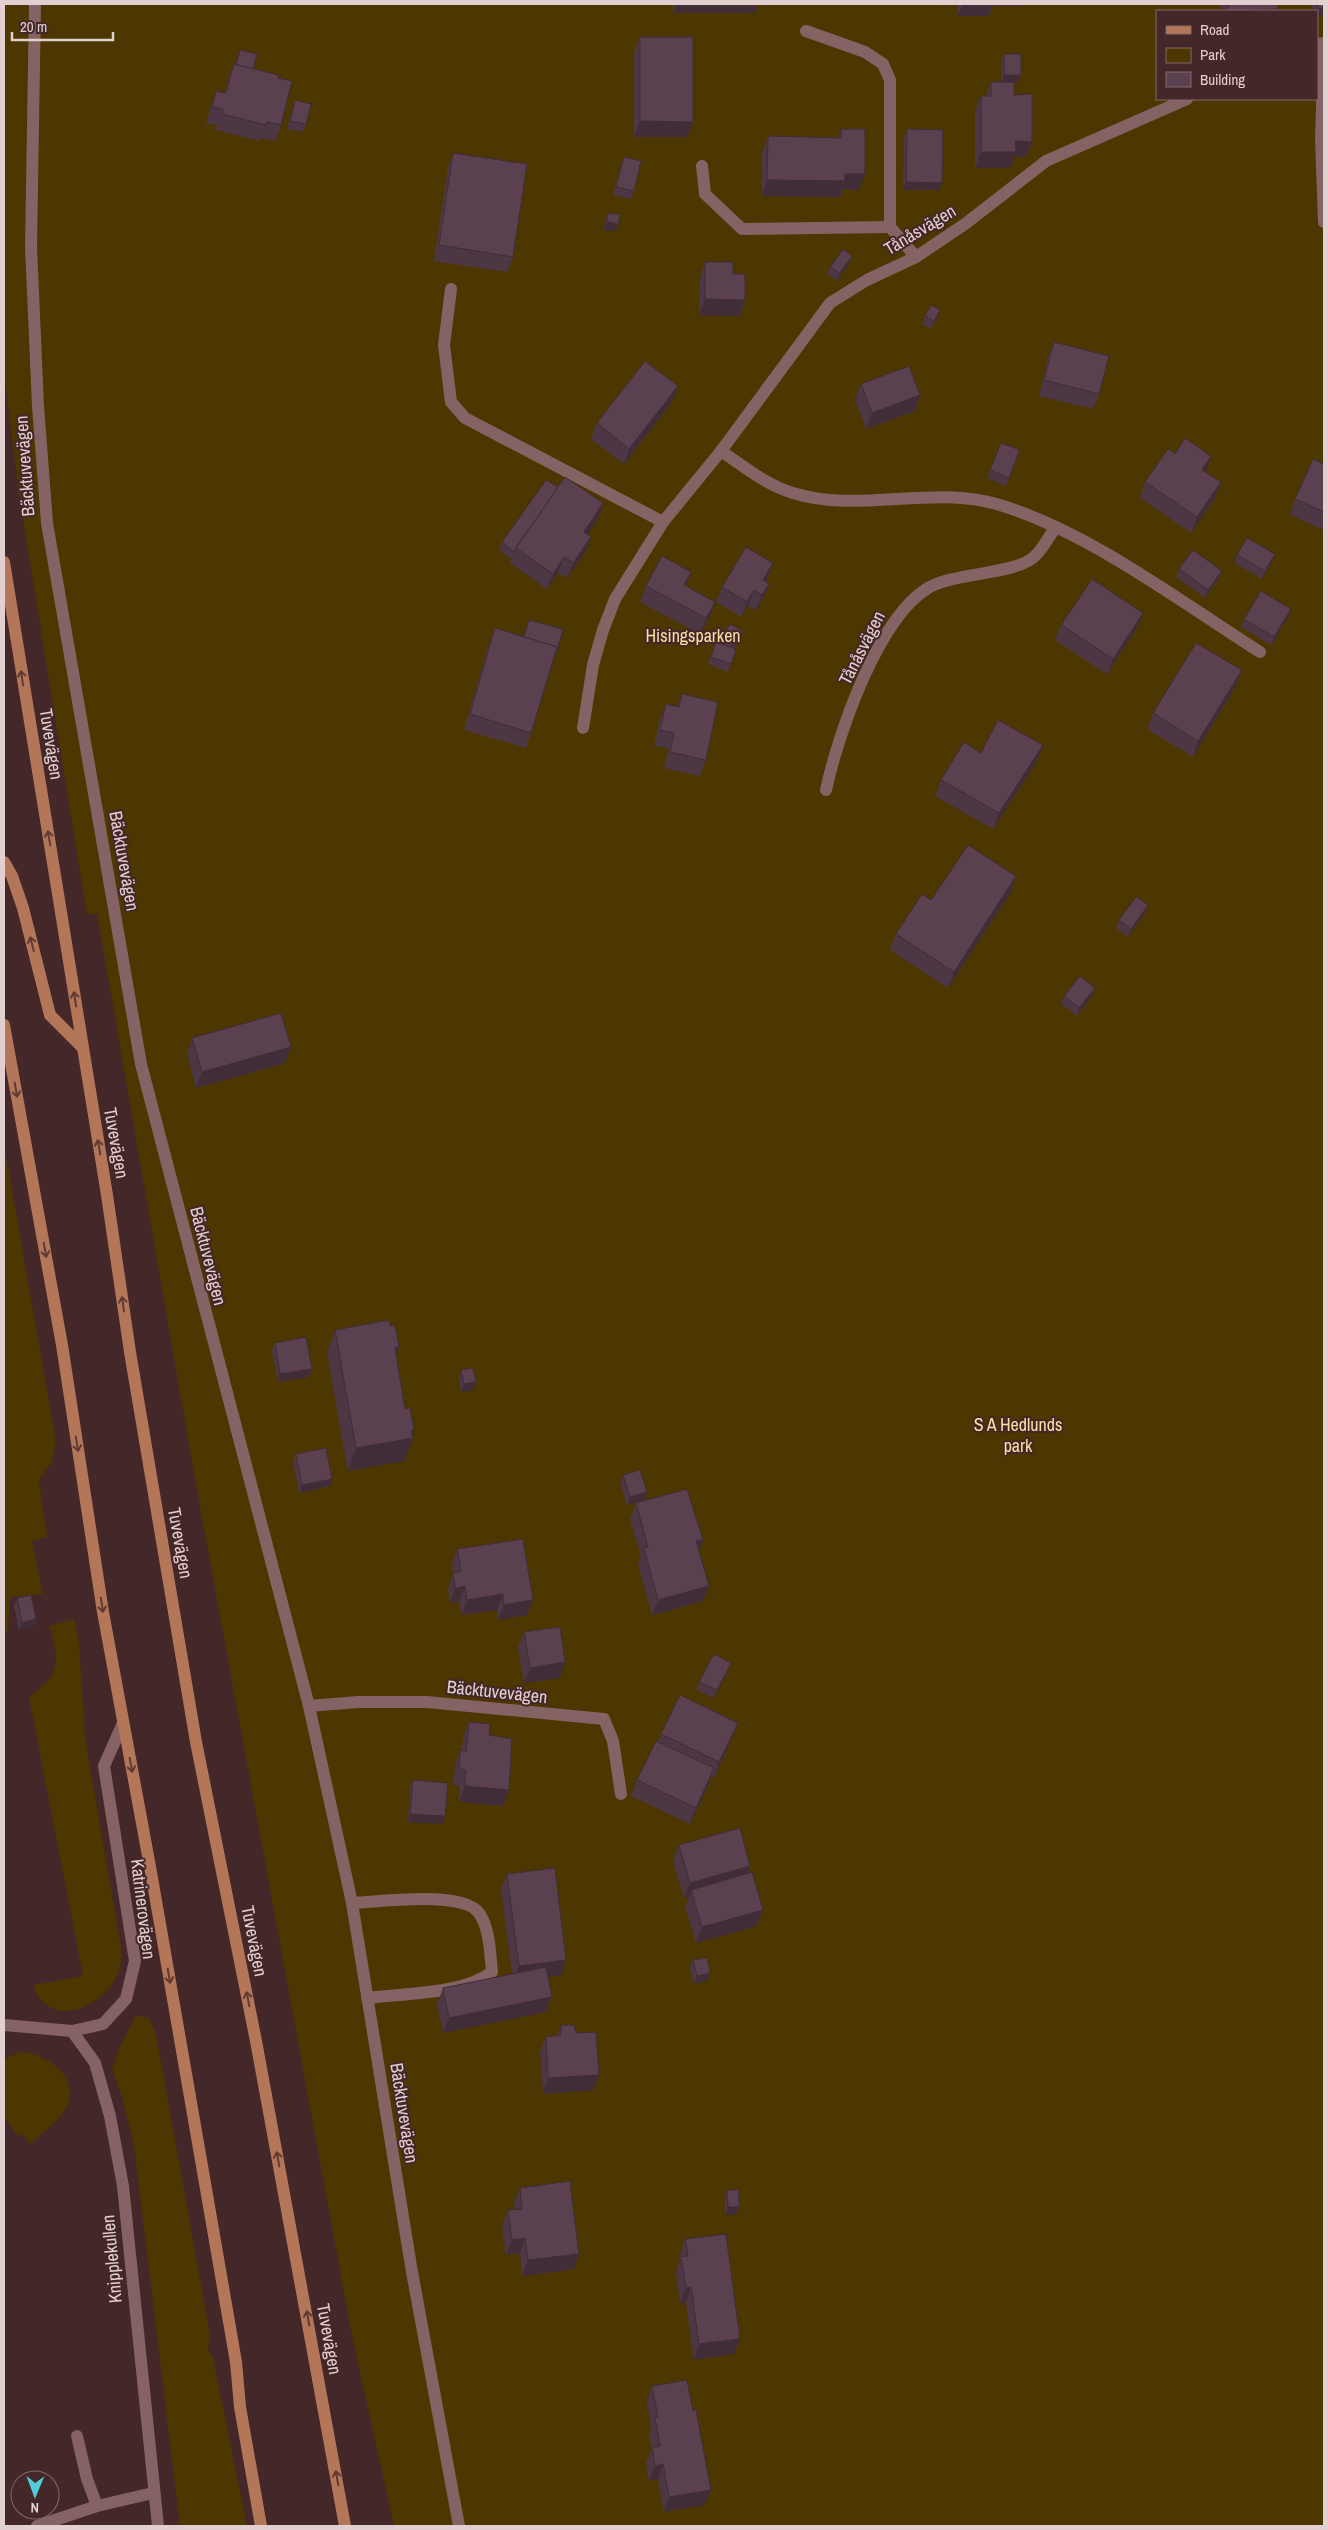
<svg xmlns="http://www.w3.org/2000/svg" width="1328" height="2530" font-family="'Archivo Narrow',sans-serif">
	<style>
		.green { fill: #4c3700; fill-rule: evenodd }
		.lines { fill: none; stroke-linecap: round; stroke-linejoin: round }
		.minor { stroke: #856364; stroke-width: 12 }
		.major { stroke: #b37659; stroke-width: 12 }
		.wall { fill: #4e3745 }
		.shaded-wall { fill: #402d38 }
		.building { fill: #5b4050; stroke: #402d38 }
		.oneway { stroke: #603b34 }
		.labels { text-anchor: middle; stroke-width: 4; stroke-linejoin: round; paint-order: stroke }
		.street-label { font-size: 18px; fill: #e2cfcf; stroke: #442728 }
		.park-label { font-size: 18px; fill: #fcdfa2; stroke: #442728 }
	</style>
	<rect width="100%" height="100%" fill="#442728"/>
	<g class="green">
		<path d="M4,4H1324V2526H394L351,2331L194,1474L97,913L87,915L20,501L4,373ZM1157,11H1317V99H1157Z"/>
		<path d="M4,1144L56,1442L51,1463L39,1481L47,1537L32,1541L43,1594L10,1597L8,1632H4Z"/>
		<path d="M74,1619L79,1641L85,1738L122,1953C121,1964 119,1974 113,1983C94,2012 47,2027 33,1985L83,1976L29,1697C61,1675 60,1660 49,1626Z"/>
		<path d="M136,2015L149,2018L156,2034L210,2335L208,2351L213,2358L247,2526H180L134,2145L122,2097L112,2070L119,2049Z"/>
		<path d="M20,2052C48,2053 85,2081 64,2112C55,2124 40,2134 30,2145L24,2136L17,2135L4,2115V2059Z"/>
	</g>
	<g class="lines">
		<g class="minor">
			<path d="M35,4L31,247L38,406L47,523L141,1064L309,1706L352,1903L412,2272L459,2526"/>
			<path d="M806,31L865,52L883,64L890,80V227L916,257"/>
			<path d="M1317,44L1324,43L1321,139L1324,222"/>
			<path d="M702,166L705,194L742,229L890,227"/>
			<path d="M451,289L444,345L451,402L465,418L663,522"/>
			<path d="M721,451C743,466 766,485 793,493C860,514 932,484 1000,505C1089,532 1181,602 1260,652"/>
			<path d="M583,728L593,665L603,630L615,599L663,522L721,451L830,303L867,280L916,257L965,224L1046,161L1187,99"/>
			<path d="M826,790C838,734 878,618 928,588C954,572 1018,575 1036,555C1044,547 1049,536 1056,527"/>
			<path d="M309,1706L358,1702H427L604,1719L613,1741L621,1794"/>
			<path d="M352,1903C378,1902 463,1890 479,1913C490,1929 490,1953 492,1972C460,1995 406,1993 367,1998"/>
			<path d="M4,2025L72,2031L103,2024L126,1999L135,1961L104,1766L123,1723"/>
			<path d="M72,2031L95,2063L110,2116L123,2186L158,2526"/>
			<path d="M77,2436L87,2479L97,2506"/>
			<path d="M37,2526L97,2506L153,2493"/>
		</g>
		<g class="major">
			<path d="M4,562L107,1195L130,1352L196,1742L256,2041L345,2526"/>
			<path d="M4,862L12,876L23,908L50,1015L82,1047"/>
			<path d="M4,1025L62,1345L103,1612L151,1872L236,2362L240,2407L261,2526"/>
		</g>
	</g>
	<g class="wall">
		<path d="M673,4H759L755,13H673Z"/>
		<path d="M958,4H1023L1022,6H992L989,16H958Z"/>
		<path d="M1221,4H1277V11H1222Z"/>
		<path d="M1311,4H1324V14L1317,17V11H1314Z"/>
		<path d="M640,37L693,122L687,137H634V53Z"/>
		<path d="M240,50L253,69L278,78L281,125L275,141L261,138L260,141L216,130L217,125L206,123L211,106L216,91L225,93L228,80L234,64H235Z"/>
		<path d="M1004,54L1018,83H1014V95L1032,142L1026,157H1014L1010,168H975V111L981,96H986L991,82H1001V62Z"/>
		<path d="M295,100L306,124L303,132L287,129L292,108Z"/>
		<path d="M841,129L865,174L859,190L842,189L840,197L762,196V152L768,136L838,138Z"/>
		<path d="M907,129L939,190H903L904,137Z"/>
		<path d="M453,153L513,257L507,272L434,261L448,168Z"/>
		<path d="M624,157L634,191L631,199L613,195L621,165Z"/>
		<path d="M608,213L616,231L604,230L605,221Z"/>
		<path d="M852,256L849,264L837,281L827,274L830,267Z"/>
		<path d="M705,262L733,274L745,300L740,316L699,315L700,278Z"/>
		<path d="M925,316L937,318L931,329L922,324Z"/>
		<path d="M1054,342L1099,394L1093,409L1039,396L1048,358Z"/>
		<path d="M861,384L920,395L915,411L866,429L855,400Z"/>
		<path d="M672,402L624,464L591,439L597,423Z"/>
		<path d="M1001,443L1020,450L1006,486L987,478Z"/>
		<path d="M1175,454L1205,472L1215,498L1191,533L1140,498L1145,482Z"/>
		<path d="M1324,464V530L1290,515L1295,499Z"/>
		<path d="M598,519L587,534L585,552L567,578L558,573L547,589L510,563L511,559L499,550L502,542Z"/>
		<path d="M1275,554L1272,561L1262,579L1234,563L1237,555Z"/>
		<path d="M773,563L766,582L769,584L763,599L756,610L748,606L741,617L716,602L722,587Z"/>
		<path d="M1179,569L1222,571L1219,578L1205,598L1176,577Z"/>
		<path d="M691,572L685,586L715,602L709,618L700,634L640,602L646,586Z"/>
		<path d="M1288,617L1271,645L1241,627L1244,619Z"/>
		<path d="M529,620L557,651L554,659L531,733L526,748L464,730L489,644L495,628L523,637Z"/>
		<path d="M1061,625L1137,628L1107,674L1055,640Z"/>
		<path d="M743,631L740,639L735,649H736L728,672L708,664L716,642L730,647L721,642L724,634Z"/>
		<path d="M1242,670L1236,686L1193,757L1147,729L1153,713Z"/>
		<path d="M682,694L706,760L700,776L664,768L669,749L654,746L660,720L666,704L677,707Z"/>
		<path d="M1043,745L1037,761L993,829L935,796L941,780L981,753Z"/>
		<path d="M1016,876L1011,892L948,988L890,950L896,934L931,900Z"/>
		<path d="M1148,905L1145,913L1128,937L1116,928L1119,920Z"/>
		<path d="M1064,996H1092L1077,1016L1061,1004Z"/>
		<path d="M192,1038L285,1063L196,1088L187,1054Z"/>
		<path d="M390,1326L399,1347L396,1355L405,1409L414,1431L412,1437L413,1438L404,1461L348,1471L327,1353L335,1330Z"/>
		<path d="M275,1343L312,1369L309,1377L278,1382L272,1351Z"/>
		<path d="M461,1370L473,1390L461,1392L459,1378Z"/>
		<path d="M296,1454L330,1486L299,1493L293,1462Z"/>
		<path d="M623,1475L647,1492L644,1500L627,1505L620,1483Z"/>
		<path d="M636,1503L703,1540L699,1550L709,1586L703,1601L652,1615L638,1564L641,1557L630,1519Z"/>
		<path d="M457,1549L527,1615L498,1620L497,1610L462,1615L459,1602L450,1603L448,1589L453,1573L452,1564Z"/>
		<path d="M17,1598L36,1619L33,1627L19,1630L14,1606Z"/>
		<path d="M524,1632L560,1678L524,1683L518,1648Z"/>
		<path d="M728,1671L714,1698L696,1690L699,1682Z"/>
		<path d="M469,1722L489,1735L509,1790L503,1806L459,1802L460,1786L453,1785L455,1766L460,1750H462L463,1738Z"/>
		<path d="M738,1723L732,1738L714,1778L711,1777L690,1824L631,1796L637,1780L658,1742L661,1734Z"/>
		<path d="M413,1780L445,1816L442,1824L408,1822L410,1788Z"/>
		<path d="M679,1845L750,1866L748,1874L757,1926L696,1943L685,1906L689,1897L684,1898L673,1861Z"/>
		<path d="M507,1874L566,1960L561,1975L548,1977L546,2012L443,2033L437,2004L443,1988L512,1974L501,1889Z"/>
		<path d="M693,1960L707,1981L694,1984L690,1968Z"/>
		<path d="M561,2025L576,2033L599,2075L593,2090L543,2094L540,2052L546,2037L557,2035Z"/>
		<path d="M520,2188L574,2269L522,2276L520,2253L506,2255L502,2226L508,2210H515L514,2203Z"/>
		<path d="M727,2190L739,2207L736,2215H725V2198Z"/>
		<path d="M685,2239L740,2339L734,2354L694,2360L686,2303H680L676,2273L680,2260V2255Z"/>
		<path d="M652,2386L705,2505L664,2512L658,2479L649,2481L646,2463L652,2448L649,2434L651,2428L647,2402Z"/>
	</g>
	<g class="shaded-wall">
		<path d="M677,4H759L755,13H673Z"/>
		<path d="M962,4H1023L1022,6H992L989,16H958Z"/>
		<path d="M1324,7V14L1317,17L1319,9Z"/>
		<path d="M1278,9L1277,11H1228Z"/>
		<path d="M1004,75H1021L1018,83H1001Z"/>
		<path d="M640,121L693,122L687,137H634Z"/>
		<path d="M1015,141L1032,142L1026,157H1014L1010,168H975L981,152Z"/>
		<path d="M845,174H865L859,190L842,189L840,197L762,196L767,180Z"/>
		<path d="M906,182L942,183L939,190H903Z"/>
		<path d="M607,222L618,224L616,231L604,230Z"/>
		<path d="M852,256L849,264L837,281L840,273Z"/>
		<path d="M705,299L745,300L740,316L699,315Z"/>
		<path d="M940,310L937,318L931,329L934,321Z"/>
		<path d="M678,386L672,402L624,464L629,449Z"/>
		<path d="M920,395L915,411L866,429L872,413Z"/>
		<path d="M1211,456L1206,472L1196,485L1202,470Z"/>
		<path d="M1221,482L1215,498L1191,533L1197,517Z"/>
		<path d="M603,503L598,519L578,548L584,532Z"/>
		<path d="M591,537L585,552L567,578L573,563Z"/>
		<path d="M1275,554L1272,561L1262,579L1265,571Z"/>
		<path d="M564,557L558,573L547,589L553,574Z"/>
		<path d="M773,563L767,579L759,593L763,580Z"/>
		<path d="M1222,571L1219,578L1205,598L1208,590Z"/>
		<path d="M691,572L685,587L684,585Z"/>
		<path d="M769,584L763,599L756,610L762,595Z"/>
		<path d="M754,590L748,606L741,617L747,602Z"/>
		<path d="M715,602L709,618L700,634L706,618Z"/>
		<path d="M1291,609L1288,617L1271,645L1274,637Z"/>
		<path d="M1143,613L1137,628L1107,674L1113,659Z"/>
		<path d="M743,631L740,639L734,649L737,641Z"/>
		<path d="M1242,670L1236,686L1193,757L1198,741Z"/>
		<path d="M1043,745L1037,761L993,829L999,813Z"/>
		<path d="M1016,876L1011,892L948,988L954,972Z"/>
		<path d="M1148,905L1145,913L1128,937L1131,929Z"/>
		<path d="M1095,988L1092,996L1077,1016L1079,1008Z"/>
		<path d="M291,1047L285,1063L196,1088L202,1072Z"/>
		<path d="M399,1347L391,1370L395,1348Z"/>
		<path d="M312,1369L309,1377L278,1382L280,1374Z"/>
		<path d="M476,1382L473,1390L461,1392L464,1384Z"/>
		<path d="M411,1431H414L412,1439L413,1438L404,1461L348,1471L356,1448Z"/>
		<path d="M332,1479L330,1486L299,1493L302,1485Z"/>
		<path d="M647,1492L644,1500L627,1505L630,1497Z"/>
		<path d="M703,1540L697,1556L696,1541Z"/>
		<path d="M465,1586L459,1602L450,1603L455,1588Z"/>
		<path d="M709,1586L703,1601L652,1615L658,1600Z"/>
		<path d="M503,1594L497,1610L462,1615L467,1600Z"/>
		<path d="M533,1600L527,1615L498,1620L504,1605Z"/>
		<path d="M36,1619L33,1627L19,1630L22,1623Z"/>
		<path d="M565,1662L560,1678L524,1683L530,1668Z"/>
		<path d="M731,1663L728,1671L714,1698L717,1690Z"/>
		<path d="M738,1723L732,1738L714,1778L719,1762Z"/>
		<path d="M714,1768L709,1784L690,1824L696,1808Z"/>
		<path d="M465,1786L509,1790L503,1806L459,1802Z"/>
		<path d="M410,1814L445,1816L442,1824L408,1822Z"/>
		<path d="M750,1866L745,1881L691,1890L689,1897L684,1898L690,1883Z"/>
		<path d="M763,1910L757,1926L696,1943L702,1927Z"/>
		<path d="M566,1960L561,1975L513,1982L519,1966Z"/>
		<path d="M710,1973L707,1981L694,1984L697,1976Z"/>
		<path d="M552,1997L546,2012L443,2033L449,2018Z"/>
		<path d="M599,2075L593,2090L543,2094L548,2078Z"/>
		<path d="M728,2207H739L736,2215H725Z"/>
		<path d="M525,2238L520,2253L506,2255L512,2240Z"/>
		<path d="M579,2254L574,2269L522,2276L528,2260Z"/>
		<path d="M691,2287L686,2303H680L686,2288Z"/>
		<path d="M740,2339L734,2354L694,2360L699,2344Z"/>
		<path d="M663,2464L658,2479L649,2481L655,2466Z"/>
		<path d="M711,2490L705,2505L664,2512L669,2497Z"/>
	</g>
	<g class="building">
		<path d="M1228,4H1277L1278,9L1228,11Z"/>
		<path d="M1317,4H1324V7L1319,9Z"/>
		<path d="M640,37H693V122L640,121Z"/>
		<path d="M240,50L257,54L253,69L236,65Z"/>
		<rect x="1004" y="54" width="17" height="21"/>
		<path d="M234,64L278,75V78L292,81L281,125L267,122L266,125L222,114L223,109L212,107L216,91L226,93Z"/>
		<path d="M991,82H1014V95L1032,94V142L1015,141L1016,152H981V96H991Z"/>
		<path d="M295,100L311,104L306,124L290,121Z"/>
		<path d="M841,129H865V174H845V181L767,180L768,136L841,138Z"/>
		<path d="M907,129L943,130L942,183L906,182Z"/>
		<path d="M453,153L527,164L513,257L439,245Z"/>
		<path d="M624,157L641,161L634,191L616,187Z"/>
		<path d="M608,213L620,215L618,224L607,222Z"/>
		<path d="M843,249L852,256L840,273L830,267Z"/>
		<path d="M705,262H733V274H745V300L705,299Z"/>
		<path d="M931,305L940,310L934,321L925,316Z"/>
		<path d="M1054,342L1109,356L1099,394L1044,380Z"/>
		<path d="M645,361L678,386L629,449L597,423Z"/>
		<path d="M909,366L920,395L872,413L861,384Z"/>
		<path d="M1185,438L1211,456L1202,470L1221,482L1197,517L1145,482L1168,449L1175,454Z"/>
		<path d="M1001,443L1020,450L1009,478L990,470Z"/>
		<path d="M1313,459L1324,464V512L1295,499Z"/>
		<path d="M565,477L603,503L584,532L591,537L573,563L564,557L553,574L516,548Z"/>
		<path d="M546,480L558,487L516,548L514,552L502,542Z"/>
		<path d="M1247,538L1275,554L1265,571L1237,555Z"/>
		<path d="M746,547L773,563L763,580L769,584L762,595L754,590L747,602L722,587Z"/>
		<path d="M1193,550L1222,571L1208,590L1179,569Z"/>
		<path d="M662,556L691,572L684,585L715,602L706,618L646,586Z"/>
		<path d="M1092,579L1143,613L1113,659L1061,625Z"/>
		<path d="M1261,591L1291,609L1274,637L1244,619Z"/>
		<path d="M529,620L563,629L557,651H556L557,647L524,637Z"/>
		<path d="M730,624L743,631L737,641L724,634Z"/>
		<path d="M495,628L557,647L531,733L470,714Z"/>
		<path d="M716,642L736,649L731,664L711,657Z"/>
		<path d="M1196,643L1242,670L1198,741L1153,713Z"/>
		<path d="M682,694L718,702L706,760L670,752L674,733L660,730L666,704L679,707Z"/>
		<path d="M998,720L1043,745L999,813L941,780L964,742L981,753Z"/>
		<path d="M968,845L1016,876L954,972L896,934L922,894L931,900Z"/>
		<path d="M1136,897L1148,905L1131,929L1119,920Z"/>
		<path d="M1080,976L1095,988L1079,1008L1064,996Z"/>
		<path d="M281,1013L291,1047L202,1072L192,1038Z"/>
		<path d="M389,1320L390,1326L395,1325L399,1347L395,1348L405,1409L410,1408L414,1431H411L413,1438L356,1448L335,1330Z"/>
		<path d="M306,1337L312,1369L280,1374L275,1343Z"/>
		<path d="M473,1368L476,1382L464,1384L461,1370Z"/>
		<path d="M326,1448L332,1479L302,1485L296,1454Z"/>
		<path d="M640,1470L647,1492L630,1497L623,1475Z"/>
		<path d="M687,1489L703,1540L696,1541L709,1586L658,1600L644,1548L648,1547L636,1503Z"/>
		<path d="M523,1539L533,1600L504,1605L503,1594L467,1600L465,1586L455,1588L453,1573L461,1571L457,1549Z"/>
		<path d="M31,1595L36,1619L22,1623L17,1598Z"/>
		<path d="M560,1627L565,1662L530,1668L524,1632Z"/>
		<path d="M714,1654L731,1663L717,1690L699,1682Z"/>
		<path d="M680,1695L738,1723L719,1762L661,1734Z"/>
		<path d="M469,1722L490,1724L489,1735L512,1739L509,1790L465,1786L466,1770L459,1769L460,1750L466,1751Z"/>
		<path d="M656,1741L714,1768L696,1808L637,1780Z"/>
		<path d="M413,1780L448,1783L445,1816L410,1814Z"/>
		<path d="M740,1828L750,1866L690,1883L679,1845Z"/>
		<path d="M555,1868L566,1960L519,1966L507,1874Z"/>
		<path d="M752,1872L763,1910L702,1927L691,1890Z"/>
		<path d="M707,1958L710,1973L697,1976L693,1960Z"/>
		<path d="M546,1967L552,1997L449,2018L443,1988Z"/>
		<path d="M561,2025H574L576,2033L596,2032L599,2075L548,2078L546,2037L561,2035Z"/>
		<path d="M570,2181L579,2254L528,2260L525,2238L512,2240L508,2210L522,2209L520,2188Z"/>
		<path d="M727,2190H739V2207H728Z"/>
		<path d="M726,2234L740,2339L699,2344L691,2287L686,2288L681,2257L688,2256L685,2239Z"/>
		<path d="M687,2380L693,2411L696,2410L711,2490L669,2497L663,2464L655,2466L652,2448L660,2446L655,2418L658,2417L652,2386Z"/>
	</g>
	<defs><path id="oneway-shaft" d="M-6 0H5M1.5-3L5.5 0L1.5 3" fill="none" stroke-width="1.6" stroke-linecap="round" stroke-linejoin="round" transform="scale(1.25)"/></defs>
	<g class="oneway">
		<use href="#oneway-shaft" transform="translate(22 678) rotate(-99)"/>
		<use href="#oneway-shaft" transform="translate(49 838) rotate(-100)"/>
		<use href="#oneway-shaft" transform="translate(32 944) rotate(-104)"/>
		<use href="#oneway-shaft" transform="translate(75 999) rotate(-99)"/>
		<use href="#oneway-shaft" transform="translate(16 1090) rotate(80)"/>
		<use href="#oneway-shaft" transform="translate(99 1147) rotate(-100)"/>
		<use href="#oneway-shaft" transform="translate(45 1250) rotate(80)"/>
		<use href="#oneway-shaft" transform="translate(123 1304) rotate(-98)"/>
		<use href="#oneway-shaft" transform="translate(77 1444) rotate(81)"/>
		<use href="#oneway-shaft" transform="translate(102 1605) rotate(81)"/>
		<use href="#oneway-shaft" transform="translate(131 1765) rotate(79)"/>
		<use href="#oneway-shaft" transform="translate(169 1976) rotate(80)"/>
		<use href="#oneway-shaft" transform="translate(248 1999) rotate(-101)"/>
		<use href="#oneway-shaft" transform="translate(278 2159) rotate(-100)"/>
		<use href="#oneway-shaft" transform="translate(308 2318) rotate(-100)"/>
		<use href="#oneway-shaft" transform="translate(337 2478) rotate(-100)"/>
	</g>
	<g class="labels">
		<g class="street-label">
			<text transform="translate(920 230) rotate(-31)" y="6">Tånåsvägen</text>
			<text transform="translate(25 466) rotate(-94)" y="6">Bäcktuvevägen</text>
			<text transform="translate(862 648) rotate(-63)" y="6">Tånåsvägen</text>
			<text transform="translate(51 744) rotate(81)" y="6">Tuvevägen</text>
			<text transform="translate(124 861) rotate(80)" y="6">Bäcktuvevägen</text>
			<text transform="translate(116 1143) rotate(80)" y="6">Tuvevägen</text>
			<text transform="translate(208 1256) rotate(76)" y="6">Bäcktuvevägen</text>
			<text transform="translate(180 1543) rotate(80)" y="6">Tuvevägen</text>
			<text transform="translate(497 1692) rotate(6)" y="6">Bäcktuvevägen</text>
			<text transform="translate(143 1909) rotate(83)" y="6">Katrinerovägen</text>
			<text transform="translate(254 1941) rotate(79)" y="6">Tuvevägen</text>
			<text transform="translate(404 2113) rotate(81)" y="6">Bäcktuvevägen</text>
			<text transform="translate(112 2259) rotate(-95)" y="6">Knipplekullen</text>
			<text transform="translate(329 2339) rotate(80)" y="6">Tuvevägen</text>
		</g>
		<g class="park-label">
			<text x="693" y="642">Hisingsparken</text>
			<text x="1018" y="1431">S A Hedlunds<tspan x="1018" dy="21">park</tspan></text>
		</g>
	</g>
	<rect width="1328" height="2530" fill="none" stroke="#e2cfcf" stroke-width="10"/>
	<rect x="1156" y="10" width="162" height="90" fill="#442728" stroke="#836a6b"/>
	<rect x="1166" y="26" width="25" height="8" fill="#b37659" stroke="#836a6b"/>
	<text x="1200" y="35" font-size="15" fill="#e2cfcf">Road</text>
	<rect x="1166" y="48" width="25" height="15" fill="#4c3700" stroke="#836a6b"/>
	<text x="1200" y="60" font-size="15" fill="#e2cfcf">Park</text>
	<rect x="1166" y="72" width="25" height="15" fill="#5b4050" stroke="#836a6b"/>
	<text x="1200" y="85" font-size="15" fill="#e2cfcf">Building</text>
	<g transform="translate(35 2495) rotate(181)"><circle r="24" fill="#442728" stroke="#836a6b"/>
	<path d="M0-4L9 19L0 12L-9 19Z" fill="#53cbda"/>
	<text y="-8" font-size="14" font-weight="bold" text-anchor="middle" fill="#e2cfcf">N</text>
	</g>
	<path d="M12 32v8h101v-8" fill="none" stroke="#e2cfcf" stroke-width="2.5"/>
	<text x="20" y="32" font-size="15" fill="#e2cfcf" stroke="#442728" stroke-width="4" paint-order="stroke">20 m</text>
</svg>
